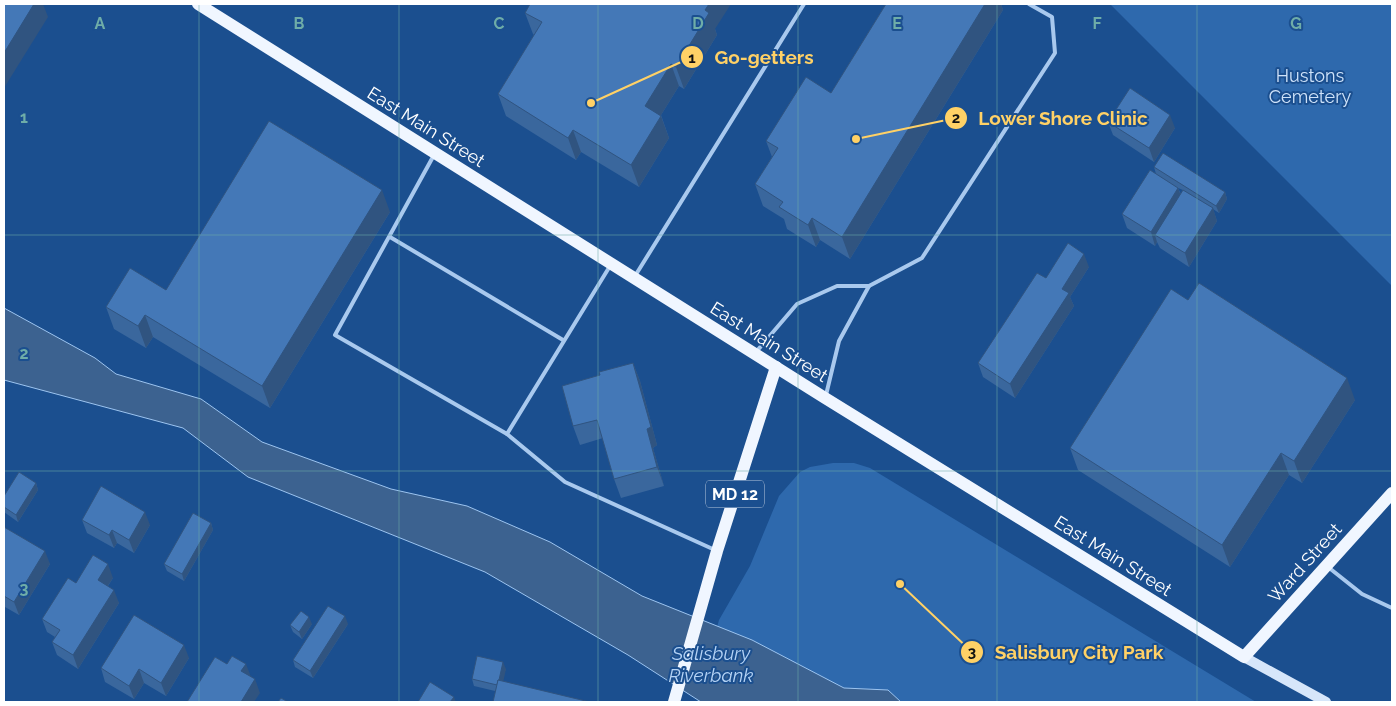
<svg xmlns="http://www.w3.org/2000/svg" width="1396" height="706" font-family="Raleway,sans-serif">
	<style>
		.green { fill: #2e69ad }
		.water { fill: #3c6290; stroke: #9cc4f0 }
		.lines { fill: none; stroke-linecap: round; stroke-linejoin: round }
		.lane { stroke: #a9c9ee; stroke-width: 4 }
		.secondary { stroke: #d6e6fa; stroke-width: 10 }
		.primary { stroke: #f0f6ff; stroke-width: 12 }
		.wall { fill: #3a679d; fill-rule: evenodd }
		.shaded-wall { fill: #305480 }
		.building { fill: #4478b7; stroke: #305480 }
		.grid { fill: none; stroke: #6fada8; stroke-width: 1; stroke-opacity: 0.55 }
		.labels { text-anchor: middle; stroke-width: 4; stroke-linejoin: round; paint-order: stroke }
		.shield { fill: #1b4f8f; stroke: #bbcadd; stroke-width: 1 }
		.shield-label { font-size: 16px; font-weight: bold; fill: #fff }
		.park-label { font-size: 18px; fill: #cfe3fa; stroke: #1b4f8f }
		.street-label { font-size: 18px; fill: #fff; stroke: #1b4f8f }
		.water-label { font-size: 19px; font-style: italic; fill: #b5d3f5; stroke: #1b4f8f }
		.grid-label { font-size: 16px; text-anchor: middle; font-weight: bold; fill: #6fada8; stroke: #1b4f8f; stroke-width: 4; stroke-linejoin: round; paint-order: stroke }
		.leader { fill: none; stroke: #ffd166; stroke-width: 2 }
		.callout-dot { fill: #ffd166; stroke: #1b4f8f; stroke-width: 2 }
		.mark-label { font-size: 15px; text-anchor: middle; font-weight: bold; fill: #111 }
		.callout-label { font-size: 19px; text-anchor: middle; font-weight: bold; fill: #ffd166; stroke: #1b4f8f; stroke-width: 4; stroke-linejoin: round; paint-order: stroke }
	</style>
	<rect width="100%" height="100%" fill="#1b4f8f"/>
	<g class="green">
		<path d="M1110,4H1392V286Z"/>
		<path d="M833,463H854L870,468L1256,702H697L719,620L750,566L779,496L800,472L810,467Z"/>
	</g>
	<path class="water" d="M4,308L95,358L116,374L201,399L262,442L391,489L467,506L550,542L642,596L752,640L844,688L888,690L901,702H701L628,655L485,572L248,477L183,428L4,380Z"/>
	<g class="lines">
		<g class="lane">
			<path d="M434,155L335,335L507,434L610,266"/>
			<path d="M390,237L563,340"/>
			<path d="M635,276L804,4"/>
			<path d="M756,352L797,304L837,286H869L922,258L1055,53L1052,17L1029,4"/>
			<path d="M826,395L839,341L869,286"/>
			<path d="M507,434L565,482L715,550"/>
			<path d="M1328,567L1362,594L1392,608"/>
		</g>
		<path class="secondary" d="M1244,657L1326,702"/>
		<g class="primary">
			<path d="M198,4L825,398L1244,657L1392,493"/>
			<path d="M674,702L717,551L776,367"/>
		</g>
	</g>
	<g class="wall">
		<path d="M886,4H1001L1003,10L850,259L820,240L816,247L787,229L784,219L763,206L755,184L772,157L766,141L831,93Z"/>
		<path d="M525,13L715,29L717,35L684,89L679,86L661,115L669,138L639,187L581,152L576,160L506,116L498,94L534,35L533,34Z"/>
		<path d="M1108,122L1175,128L1154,162L1113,135Z"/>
		<path d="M1154,167L1225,192L1227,199L1219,213L1213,209L1217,221L1189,267L1160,248L1157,242L1155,246L1127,228L1122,214L1156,174ZM1178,188L1183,190L1181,194Z"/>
		<path d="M390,212L270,408L153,337L146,348L114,329L106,307L166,290Z"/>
		<path d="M1089,267L1070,297L1074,306L1015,398L983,377L978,363L1046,278Z"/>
		<path d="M1188,300L1355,400L1302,483L1289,475L1230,567L1078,470L1070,448Z"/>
		<path d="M633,363L640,381L657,445L653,448L664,486L621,498L614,479L603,438L580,445L573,426L600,375Z"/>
		<path d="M36,483L38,490L18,522L4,512V496Z"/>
		<path d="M82,520L150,525L134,553L117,543L114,548L87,533Z"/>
		<path d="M211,523L213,530L184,581L167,571L164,564Z"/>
		<path d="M4,527L50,564L19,615L5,607L4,609Z"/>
		<path d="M113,578L108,586L119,603L78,669L57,655L52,642L55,637L47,632L42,619L76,583Z"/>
		<path d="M312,624L302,639L293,632L290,625Z"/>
		<path d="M348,624L313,678L295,667L293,660Z"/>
		<path d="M189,658L166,696L144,683L134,699L105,682L101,668Z"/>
		<path d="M506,669L495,691L474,686L472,679Z"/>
	</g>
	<g class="shaded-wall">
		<path d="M34,4H43L48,17L4,88V53Z"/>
		<path d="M709,4H731L715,29L717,35L684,89L676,67Z"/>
		<path d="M985,4H1001L1003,10L850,259L842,237Z"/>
		<path d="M671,64L679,86L653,128L645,106Z"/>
		<path d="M1170,115L1175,128L1154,162L1149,148Z"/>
		<path d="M661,116L669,138L639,187L631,165Z"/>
		<path d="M573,130L581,152L576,160L568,138Z"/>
		<path d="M1178,188L1183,201L1155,235L1157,242L1155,246L1151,232Z"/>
		<path d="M382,190L390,212L270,408L262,386Z"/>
		<path d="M1225,192L1227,199L1219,213L1216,206Z"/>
		<path d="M1213,208L1217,221L1189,267L1185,253Z"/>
		<path d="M812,218L820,240L816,247L808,225Z"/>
		<path d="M1084,254L1089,267L1070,297L1074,306L1015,398L1010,384L1062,289Z"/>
		<path d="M145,315L153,337L146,348L138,326Z"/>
		<path d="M633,363L640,381L657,445L653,448L664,486L657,467L647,429Z"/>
		<path d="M1347,378L1355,400L1302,483L1294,461Z"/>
		<path d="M1281,453L1289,475L1230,567L1222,545Z"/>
		<path d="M36,483L38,490L18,522L16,515Z"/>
		<path d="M145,512L150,525L134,553L129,540Z"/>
		<path d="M211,523L213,530L184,581L182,574Z"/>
		<path d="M112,530L117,543L114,548L109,535Z"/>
		<path d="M45,551L50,564L19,615L14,602Z"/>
		<path d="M108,564L113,578L103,593L98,580Z"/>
		<path d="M114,590L119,603L78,669L73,655Z"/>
		<path d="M345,616L348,624L313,678L310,671Z"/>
		<path d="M309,617L312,624L302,639L299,632Z"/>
		<path d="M184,645L189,658L166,696L161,683Z"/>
		<path d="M503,662L506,669L501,692L498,685Z"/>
		<path d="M246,664L251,677L241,671Z"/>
		<path d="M139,669L144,683L134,699L129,686Z"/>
		<path d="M255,679L260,693L254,702H241Z"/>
		<path d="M454,697L456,702H450Z"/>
	</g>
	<g class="building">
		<path d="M4,4H34L4,53Z"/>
		<path d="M530,4H709L705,10L709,13L676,67L671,64L645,106L661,116L631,165L573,130L568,138L498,94L542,22L525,13Z"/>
		<path d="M886,4H985L842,237L812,218L808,225L779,207L783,202L755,184L778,148L766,141L806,77L831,93Z"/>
		<path d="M1130,88L1170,115L1149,148L1108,122Z"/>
		<path d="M269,121L382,190L262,386L145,315L138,326L106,307L130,268L166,290Z"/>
		<path d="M1163,153L1225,192L1216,206L1154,167Z"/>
		<path d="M1150,170L1178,188L1151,232L1122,214Z"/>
		<path d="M1183,190L1213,208L1185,253L1155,235Z"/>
		<path d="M1068,243L1084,254L1062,289L1069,293L1010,384L978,363L1037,273L1046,278Z"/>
		<path d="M1199,283L1347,378L1294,461L1281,453L1222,545L1070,448L1171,289L1188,300Z"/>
		<path d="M633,363L651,427L647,429L657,467L614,479L597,420L573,426L562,386L600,375L599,372Z"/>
		<path d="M19,472L36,483L16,515L4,507V496Z"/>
		<path d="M101,486L145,512L129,540L112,530L109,535L82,520Z"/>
		<path d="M193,513L211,523L182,574L164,564Z"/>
		<path d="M4,527L45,551L14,602L4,596Z"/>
		<path d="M93,555L108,564L98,580L114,590L73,655L52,642L60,630L42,619L68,578L76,583Z"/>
		<path d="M328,606L345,616L310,671L293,660Z"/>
		<path d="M301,611L309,617L299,632L290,625Z"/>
		<path d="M134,615L184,645L161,683L139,669L129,686L101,668Z"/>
		<path d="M232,656L246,664L241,671L255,679L241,702H187L215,657L227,664Z"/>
		<path d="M477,656L503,662L499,680H498L497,685L472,679Z"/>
		<path d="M498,680L590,702H493Z"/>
		<path d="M430,682L454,697L450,702H418Z"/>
		<path d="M281,698L288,702H278Z"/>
	</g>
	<path class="grid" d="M199,4V702M399,4V702M598,4V702M798,4V702M997,4V702M1197,4V702M4,235H1392M4,471H1392"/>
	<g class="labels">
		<rect class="shield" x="706" y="480.5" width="58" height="27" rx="4"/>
		<g class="shield-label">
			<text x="735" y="500">MD 12</text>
		</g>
		<g class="park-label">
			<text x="1310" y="82">Hustons<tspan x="1310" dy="21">Cemetery</tspan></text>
		</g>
		<g class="street-label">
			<text transform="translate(426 127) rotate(32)" y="6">East Main Street</text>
			<text transform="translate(769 342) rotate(32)" y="6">East Main Street</text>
			<text transform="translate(1113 556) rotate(32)" y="6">East Main Street</text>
			<text transform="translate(1305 563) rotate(-48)" y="6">Ward Street</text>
		</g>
		<g class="water-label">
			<text x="711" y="660">Salisbury<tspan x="711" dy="22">Riverbank</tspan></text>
		</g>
	</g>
	<g class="grid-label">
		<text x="100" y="29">A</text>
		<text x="299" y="29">B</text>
		<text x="499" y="29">C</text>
		<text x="698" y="29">D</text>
		<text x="897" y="29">E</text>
		<text x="1097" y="29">F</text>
		<text x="1296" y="29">G</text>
		<text x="24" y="123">1</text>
		<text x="24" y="359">2</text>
		<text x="24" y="594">3</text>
	</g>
	<path class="leader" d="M591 103L692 57M856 139L956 118M900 584L972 652"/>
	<g class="callout-dot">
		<circle cx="591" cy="103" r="5"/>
		<circle cx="856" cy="139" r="5"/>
		<circle cx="900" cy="584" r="5"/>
		<circle cx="692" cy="57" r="12"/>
		<circle cx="956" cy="118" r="12"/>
		<circle cx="972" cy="652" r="12"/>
	</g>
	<g class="mark-label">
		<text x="692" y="63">1</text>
		<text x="956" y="123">2</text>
		<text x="972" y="657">3</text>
	</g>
	<g class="callout-label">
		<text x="764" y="64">Go-getters</text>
		<text x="1063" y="125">Lower Shore Clinic</text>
		<text x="1079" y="659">Salisbury City Park</text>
	</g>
	<rect width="1396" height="706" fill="none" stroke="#ffffff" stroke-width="10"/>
</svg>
